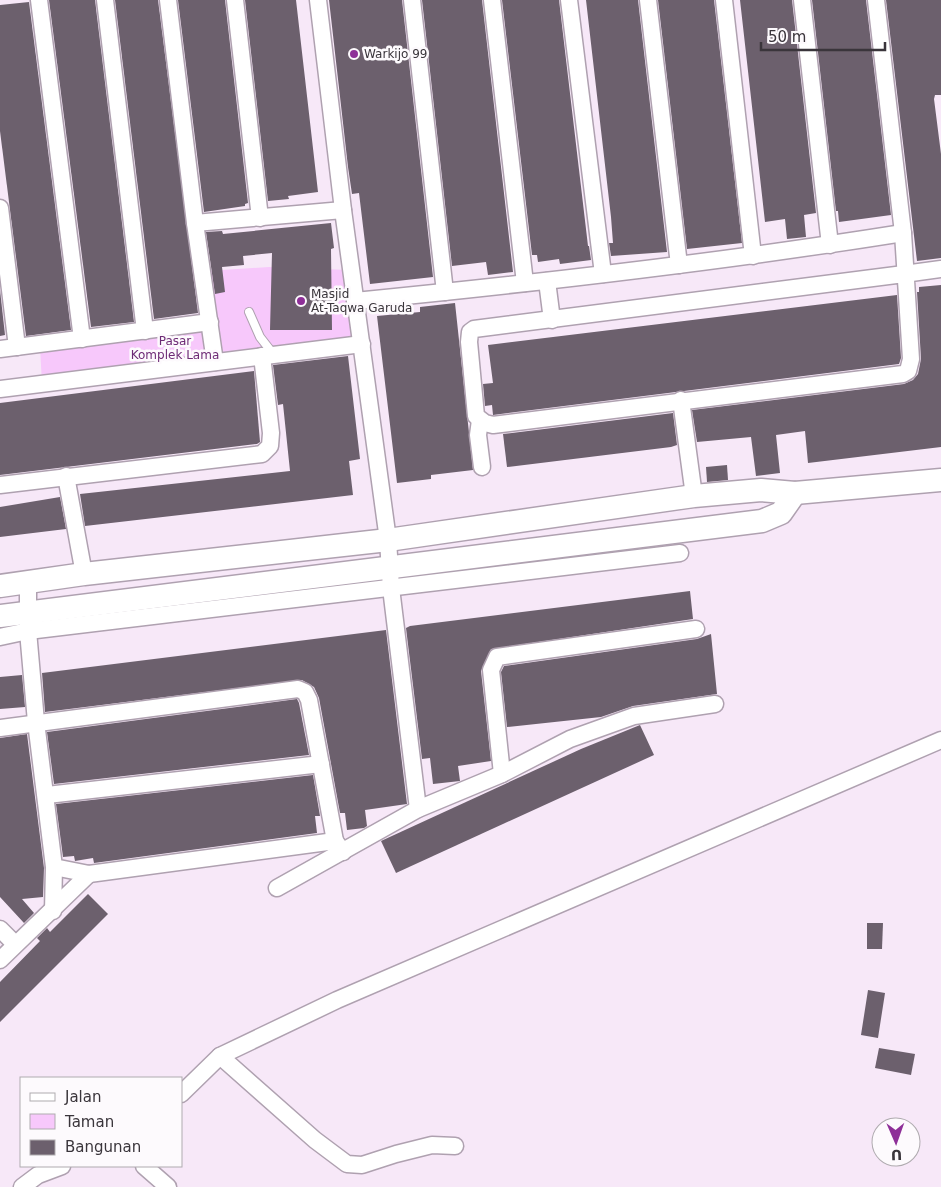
<svg xmlns="http://www.w3.org/2000/svg" width="941" height="1187" font-family="'DejaVu Sans',sans-serif">
	<style>
		.green { fill: #f7c8fb }
		.building { fill: #6c606d }
		.lines { fill: none; stroke-linecap: round; stroke-linejoin: round }
		.lane-casing { stroke: #afa1b0; stroke-width: 10 }
		.street-casing { stroke: #afa1b0; stroke-width: 19 }
		.secondary-casing { stroke: #afa1b0; stroke-width: 25 }
		.lane { stroke: #fff; stroke-width: 8 }
		.street { stroke: #fff; stroke-width: 16 }
		.secondary { stroke: #fff; stroke-width: 22 }
		.poi-dot { fill: #8e2f98; stroke: #fdfafd; stroke-width: 2 }
		.labels { text-anchor: middle; stroke-width: 5; stroke-linejoin: round; paint-order: stroke }
		.poi-label { font-size: 12px; fill: #3a353b; stroke: #fdfafd; text-anchor: start }
		.park-label { font-size: 12px; fill: #6d2a75; stroke: #fdfafd }
	</style>
	<rect width="100%" height="100%" fill="#f7e8f8"/>
	<g class="green">
		<path d="M269,267L349,270L355,339L217,357L208,271Z"/>
		<path d="M209,324L212,363L42,384L40,347Z"/>
	</g>
	<g class="building">
		<path d="M49,0H95L134,322L91,327Z"/>
		<path d="M115,0H158L198,313L154,319Z"/>
		<path d="M178,0H225L248,203L245,204V206L204,212Z"/>
		<path d="M245,0H296L318,192L288,196L289,199L268,201Z"/>
		<path d="M329,0H402L433,277L370,284L359,193L352,194L348,167Z"/>
		<path d="M422,0H482L513,272L488,275L486,262L452,266Z"/>
		<path d="M502,0H559L588,246H589L591,260L560,264L559,259L538,262L537,255H532Z"/>
		<path d="M586,0H638L667,252L611,256L609,243H613L611,217Z"/>
		<path d="M658,0H714L742,243L687,249Z"/>
		<path d="M740,0H792L816,213L804,215L806,237L787,239L785,219L765,222Z"/>
		<path d="M812,0H866L891,215L839,222L838,211H836Z"/>
		<path d="M886,0H941V95H935L934,99L941,154V258L917,261Z"/>
		<path d="M29,2L71,330L26,336L0,131V5Z"/>
		<path d="M331,223L334,248L331,249L332,330H270L272,253L243,256L244,265L222,267L225,292L215,294L206,232L222,231L223,234Z"/>
		<path d="M941,285V447L808,463L805,431L776,435L780,473L756,476L751,437L697,442L692,410L904,384L913,380L918,374L921,359L917,292H919V287Z"/>
		<path d="M0,290L5,335L0,336Z"/>
		<path d="M897,295L901,358L899,364L493,415L492,405L485,406L483,384L493,383L488,345Z"/>
		<path d="M455,303L473,470L431,475V479L397,483L377,316L420,312V307Z"/>
		<path d="M348,356L360,459L349,461L353,495L85,526L80,494L290,471L283,404L278,405L273,365Z"/>
		<path d="M254,371L260,442L257,444L0,475V403Z"/>
		<path d="M673,413L677,445L671,447L507,467L503,434Z"/>
		<path d="M727,465L728,480L707,482L706,467Z"/>
		<path d="M60,497L66,529L0,537V507Z"/>
		<path d="M690,591L693,619L491,649L481,671L491,761L458,766L460,781L433,784L430,758L422,759L406,628L410,626Z"/>
		<path d="M386,630L407,804L365,810L367,826L364,828L347,830L345,813H340L319,698L314,687L302,680L45,712L42,673Z"/>
		<path d="M711,634L717,694L633,706L601,717L507,727L501,672L504,666L697,639Z"/>
		<path d="M22,675L25,707L0,709V677Z"/>
		<path d="M297,699L299,703L309,755L54,784L47,732Z"/>
		<path d="M640,725L654,755L396,873L381,841L581,749Z"/>
		<path d="M27,734L44,868L43,897L22,899L34,913L24,923L0,897V738Z"/>
		<path d="M313,775L320,816H315L317,833L94,863L93,858L75,861L74,856L63,857L56,804Z"/>
		<path d="M88,894L108,914L0,1022V982L40,941L37,938L47,928L50,932Z"/>
		<path d="M867,923H883L882,949H867Z"/>
		<path d="M868,990L885,993L878,1038L861,1035Z"/>
		<path d="M879,1048L915,1054L911,1075L875,1068Z"/>
	</g>
	<g class="lines">
		<g class="lane-casing">
			<path id="lane" d="M249,312L260,337L274,355"/>
		</g>
		<g class="street-casing">
			<g id="street">
				<path d="M39,0L82,339"/>
				<path d="M105,0L145,331"/>
				<path d="M168,0L195,223L215,362"/>
				<path d="M235,0L260,218"/>
				<path d="M318,0L343,210L388,540L391,588L418,809"/>
				<path d="M412,0L445,292"/>
				<path d="M492,0L525,283"/>
				<path d="M569,0L603,274"/>
				<path d="M648,0L679,265"/>
				<path d="M724,0L753,256"/>
				<path d="M802,0L830,245"/>
				<path d="M876,0L903,233L911,359L908,371L903,374L493,425L485,423L476,416L469,342L470,332L474,329L904,274L941,269"/>
				<path d="M0,208L17,347"/>
				<path d="M195,223L343,210"/>
				<path d="M547,281L552,320"/>
				<path d="M355,301C538,283 721,262 903,233"/>
				<path d="M0,349L210,322"/>
				<path d="M0,389L362,344"/>
				<path d="M681,400L694,496"/>
				<path d="M480,420L478,435L482,467"/>
				<path d="M66,476L84,574"/>
				<path d="M0,485L262,454L270,446L271,433L262,356"/>
				<path d="M28,582V631L36,722L54,867L89,874L335,841L343,852"/>
				<path d="M0,637L28,631L680,553"/>
				<path d="M0,728L298,689L305,692L309,700L335,841"/>
				<path d="M502,774L491,670L497,657L696,629"/>
				<path d="M47,795L321,764"/>
				<path d="M277,888L418,809L502,774L570,739L634,716L715,704"/>
				<path d="M53,911L54,867"/>
				<path d="M0,929L15,944"/>
				<path d="M0,960L89,874"/>
				<path d="M220,1056L315,1140L347,1164L362,1165L396,1154L432,1145L455,1146"/>
				<path d="M181,1094L220,1056L337,1000L941,740"/>
				<path d="M144,1166L168,1187"/>
				<path d="M22,1187L38,1175L62,1166"/>
			</g>
		</g>
		<g class="secondary-casing">
			<g id="secondary">
				<path d="M0,586L84,574L388,540L694,496L761,490L795,493L941,480"/>
				<path d="M0,616L762,521L781,513L795,493"/>
			</g>
		</g>
		<use href="#lane" class="lane"/>
		<use href="#street" class="street"/>
		<use href="#secondary" class="secondary"/>
	</g>
	<g class="poi-dot">
		<circle cx="354" cy="54" r="5"/>
		<circle cx="301" cy="301" r="5"/>
	</g>
	<g class="labels">
		<g class="poi-label">
			<text x="364" y="58">Warkijo 99</text>
			<text x="311" y="298">Masjid<tspan x="311" dy="14">At-Taqwa Garuda</tspan></text>
		</g>
		<g class="park-label">
			<text x="175" y="345">Pasar<tspan x="175" dy="14">Komplek Lama</tspan></text>
		</g>
	</g>
	<rect x="20" y="1077" width="162" height="90" fill="#fdfafd" stroke="#afabaf"/>
	<rect x="30" y="1093" width="25" height="8" fill="#ffffff" stroke="#afabaf"/>
	<text x="65" y="1102" font-size="15" fill="#3a353b">Jalan</text>
	<rect x="30" y="1114" width="25" height="15" fill="#f7c8fb" stroke="#afabaf"/>
	<text x="65" y="1127" font-size="15" fill="#3a353b">Taman</text>
	<rect x="30" y="1140" width="25" height="15" fill="#6c606d" stroke="#afabaf"/>
	<text x="65" y="1152" font-size="15" fill="#3a353b">Bangunan</text>
	<g transform="translate(896 1142) rotate(178)"><circle r="24" fill="#fdfafd" stroke="#afabaf"/>
	<path d="M0-4L9 19L0 12L-9 19Z" fill="#8e2f98"/>
	<text y="-8" font-size="14" font-weight="bold" text-anchor="middle" fill="#3a353b">U</text>
	</g>
	<path d="M761 42v8h124v-8" fill="none" stroke="#3a353b" stroke-width="2.5"/>
	<text x="768" y="42" font-size="15" fill="#3a353b" stroke="#fdfafd" stroke-width="4" paint-order="stroke">50 m</text>
</svg>
